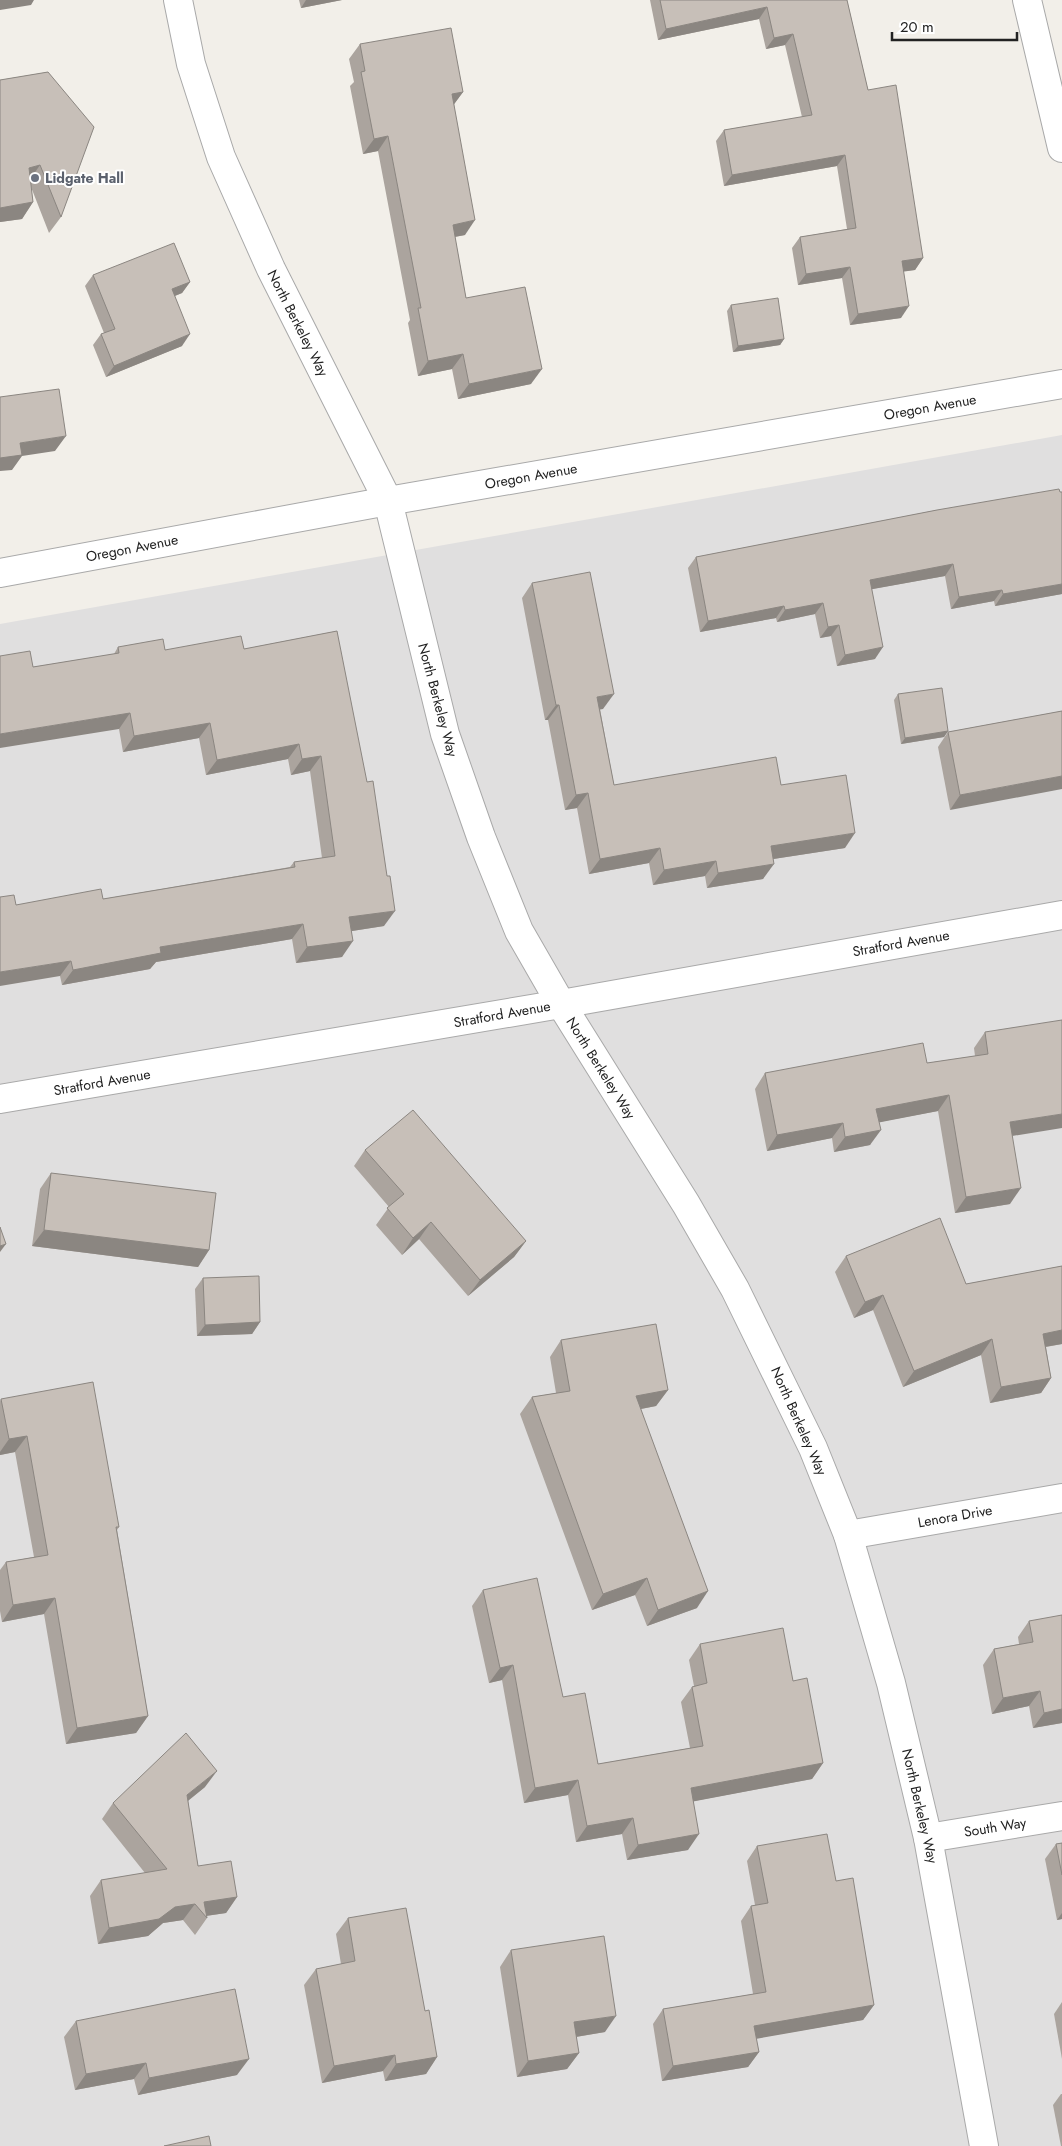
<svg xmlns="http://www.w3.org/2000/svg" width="1062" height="2146" font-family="Jost,sans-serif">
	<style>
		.residential { fill: #e0dfdf }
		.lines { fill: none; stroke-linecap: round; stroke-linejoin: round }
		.street-casing { stroke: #a9a9a9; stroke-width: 30 }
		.street { stroke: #fff; stroke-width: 28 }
		.wall { fill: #aba49e }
		.shaded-wall { fill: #8b8681 }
		.building { fill: #c7bfb8; stroke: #8b8681 }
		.worship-dot { fill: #6b7280; stroke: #fff; stroke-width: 2 }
		.labels { text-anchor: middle; stroke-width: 4; stroke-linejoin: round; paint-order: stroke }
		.worship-label { font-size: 14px; font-weight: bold; fill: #5b616d; stroke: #fff; text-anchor: start }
		.street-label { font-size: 14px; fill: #222; stroke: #fff }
	</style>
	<rect width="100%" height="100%" fill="#f2efe9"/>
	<path class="residential" d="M1062,435V2146H0V624Z"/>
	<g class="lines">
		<g class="street-casing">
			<g id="street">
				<path d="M178,0L191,64L221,157L271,269L388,501L445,734L481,837L519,931L561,1004L686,1204L735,1289L813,1448L848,1535L891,1683L928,1838L984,2146"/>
				<path d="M1027,0L1062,148"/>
				<path d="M0,573L388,501L1062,384"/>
				<path d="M0,1099L561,1004L1062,915"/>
				<path d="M848,1535L1062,1498"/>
				<path d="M928,1838L1062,1816"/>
			</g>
		</g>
		<use href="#street" class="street"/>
	</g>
	<g class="wall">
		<path d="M299,0H342L301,8Z"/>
		<path d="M650,0H847L868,90L923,258L915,270L903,271L901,318L850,325L842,278L798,285L792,248L800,237L847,229L837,166L724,186L716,141L724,130L802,117L785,45L766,49L759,19L658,40Z"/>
		<path d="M360,44L463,92L454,104L465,235L455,237L466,298L531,384L458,399L452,369L418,376L408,323L410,320L378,151L363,154L350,86L354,82L349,59Z"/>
		<path d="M48,72L61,217L49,233L31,187L33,202L22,219L0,222V80Z"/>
		<path d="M93,275L190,282L182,293L175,296L182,346L106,377L93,345L101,334L104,333L85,286Z"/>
		<path d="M731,305L784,339L780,345L733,352L727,311Z"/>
		<path d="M937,510L1062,594L995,606L994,601L951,609L945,576L872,589L875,659L837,666L831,636L820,638L815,614L777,622L776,618L700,632L688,568L696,557Z"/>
		<path d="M532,583L603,709H600L614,785H781L845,848L773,859L763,879L707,888L705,876L653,885L649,863L589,874L577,808L565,810L548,720H545L522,598Z"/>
		<path d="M337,631L384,926L352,931L342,957L296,963L292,939L156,962L150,969L62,985L60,976L16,905L103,899L290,867L294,862L322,858L310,771L291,775L288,759L206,775L199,738L123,752L119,729L33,667L114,654L118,647L165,650L244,649Z"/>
		<path d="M898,694L948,731L944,737L901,744L894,700Z"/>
		<path d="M1062,711L950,810L938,747L948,732Z"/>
		<path d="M985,1032L1012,1136L1010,1204L955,1213L938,1111L879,1122L870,1145L834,1152L832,1138L767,1151L755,1089L765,1073L927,1063L975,1056L974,1048Z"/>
		<path d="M365,1150L526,1241L514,1257L468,1296L419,1239L402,1255L376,1225L389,1207L354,1166Z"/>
		<path d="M51,1173L209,1250L198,1267L32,1246L40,1189Z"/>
		<path d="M846,1256L966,1284L1062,1266V1344L1046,1347L1051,1378L1041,1393L990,1403L981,1355L903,1387L873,1310L854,1318L835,1272Z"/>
		<path d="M203,1278L260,1322L252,1334L197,1336L195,1289Z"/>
		<path d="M561,1340L668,1390L656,1406L641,1409L697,1608L647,1626L635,1595L592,1610L520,1414L532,1397L556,1393L550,1357Z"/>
		<path d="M1,1399L119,1527L117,1530L148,1716L136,1733L66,1744L44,1614L2,1622L0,1611V1570L6,1562L34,1557L15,1452L0,1455V1401Z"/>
		<path d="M483,1590L563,1697L598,1764L690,1748L681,1702L692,1687L694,1686L689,1660L700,1644L793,1681L823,1763L812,1779L694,1801L688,1850L627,1860L622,1834L576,1842L568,1795L524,1803L502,1680L489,1683L472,1606Z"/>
		<path d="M1029,1621L1062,1723L1033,1728L1029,1706L992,1714L983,1665L994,1649L1019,1644L1018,1637Z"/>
		<path d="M205,1787L188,1801L198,1866L237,1897L226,1913L206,1916L207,1918L195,1935L183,1920L163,1923L148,1936L98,1944L90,1896L101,1880L145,1873L102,1819L113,1803Z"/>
		<path d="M1062,1843V1919L1057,1920L1045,1859L1056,1844Z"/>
		<path d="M757,1846L836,1881L874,2005L863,2020L756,2038L759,2052L748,2067L662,2081L653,2024L663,2009L753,1994L741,1921L751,1906L755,1905L747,1861Z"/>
		<path d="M348,1918L425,2011L437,2057L426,2074L385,2081L383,2071L322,2083L304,1985L316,1969L341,1964L336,1934Z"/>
		<path d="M511,1950L605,2032L576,2037L579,2053L567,2069L517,2077L500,1967Z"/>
		<path d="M1062,2002V2059L1054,2014Z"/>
		<path d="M76,2021L237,2075L138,2095L134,2079L75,2090L64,2037Z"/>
		<path d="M1061,2094H1062V2146H1061L1053,2105Z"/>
	</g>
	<g class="shaded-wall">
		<path d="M0,0H34L31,5L0,10Z"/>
		<path d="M306,0H342L301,8Z"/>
		<path d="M767,7L759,19L658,40L666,29Z"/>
		<path d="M793,34L785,45L766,49L774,38Z"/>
		<path d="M463,92L452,107V94Z"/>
		<path d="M388,136L378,151L363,154L374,139Z"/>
		<path d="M845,155L837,166L724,186L732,175Z"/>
		<path d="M40,165L29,181V168Z"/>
		<path d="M33,202L22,219L0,222V208Z"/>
		<path d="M475,220L465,235L442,239L453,225Z"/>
		<path d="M923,258L915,270L894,273L902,261Z"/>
		<path d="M850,267L842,278L798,285L806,274Z"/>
		<path d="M190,282L182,293L164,300L172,289Z"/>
		<path d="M909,306L901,318L850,325L858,314Z"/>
		<path d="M190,334L182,346L106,377L114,366Z"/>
		<path d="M784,339L780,345L733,352L738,346Z"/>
		<path d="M463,354L452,369L418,376L428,361Z"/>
		<path d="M542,369L531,384L458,399L469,384Z"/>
		<path d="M66,436L55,451L22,456L12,470L0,471V458L20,443Z"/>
		<path d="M953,564L945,576L862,591L870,580Z"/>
		<path d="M1062,584V594L995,606L1003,594Z"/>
		<path d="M1002,590L994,601L951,609L959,597Z"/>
		<path d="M823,603L815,614L777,622L785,610Z"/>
		<path d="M784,606L776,618L700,632L708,621Z"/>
		<path d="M839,625L831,636L820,638L828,627Z"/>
		<path d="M883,647L875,659L837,666L845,655Z"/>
		<path d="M614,694L603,709L587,712L597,697Z"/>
		<path d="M556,705H559L548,720H545Z"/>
		<path d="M130,713L119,729L0,748V734Z"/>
		<path d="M210,723L199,738L123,752L134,736Z"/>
		<path d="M948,731L944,737L901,744L905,738Z"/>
		<path d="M299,744L288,759L206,775L217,760Z"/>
		<path d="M321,756L310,771L291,775L302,759Z"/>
		<path d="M1062,776V789L950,810L960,795Z"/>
		<path d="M588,793L577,808L565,810L576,795Z"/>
		<path d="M855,833L845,848L761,861L771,846Z"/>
		<path d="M660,848L649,863L589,874L600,859Z"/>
		<path d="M716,861L705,876L653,885L664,870Z"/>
		<path d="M774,864L763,879L707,888L718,873Z"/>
		<path d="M395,911L384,926L339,933L349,917Z"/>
		<path d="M303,924L292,939L156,962L150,969L62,985L73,970L160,947Z"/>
		<path d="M353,941L342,957L296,963L307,947Z"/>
		<path d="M71,961L60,976L0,986V972Z"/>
		<path d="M949,1095L938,1111L866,1125L876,1109Z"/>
		<path d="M1062,1114V1128L1000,1138L1010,1122Z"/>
		<path d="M843,1123L832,1138L767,1151L777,1135Z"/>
		<path d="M881,1130L870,1145L834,1152L845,1137Z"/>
		<path d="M1021,1188L1010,1204L955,1213L966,1197Z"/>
		<path d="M431,1222L419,1239L402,1255L413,1238Z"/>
		<path d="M44,1230L209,1250L198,1267L32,1246Z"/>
		<path d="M526,1241L514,1257L468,1296L480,1280Z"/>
		<path d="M6,1244L0,1252V1246Z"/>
		<path d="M883,1295L873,1310L854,1318L865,1302Z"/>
		<path d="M260,1322L252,1334L197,1336L205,1325Z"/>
		<path d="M1062,1330V1344L1032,1349L1043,1334Z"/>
		<path d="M992,1339L981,1355L903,1387L914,1371Z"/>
		<path d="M1051,1378L1041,1393L990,1403L1001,1387Z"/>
		<path d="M668,1390L656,1406L625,1412L636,1396Z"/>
		<path d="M27,1436L15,1452L0,1455V1452L9,1439Z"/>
		<path d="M647,1578L635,1595L592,1610L603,1594Z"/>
		<path d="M708,1591L697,1608L647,1626L658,1610Z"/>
		<path d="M55,1598L44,1614L2,1622L13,1605Z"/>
		<path d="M513,1665L502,1680L489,1683L500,1668Z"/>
		<path d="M1040,1691L1029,1706L992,1714L1003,1698Z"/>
		<path d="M1062,1709V1723L1033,1728L1044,1713Z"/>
		<path d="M148,1716L136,1733L66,1744L77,1728Z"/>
		<path d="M823,1763L812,1779L680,1804L691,1788Z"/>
		<path d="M217,1771L205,1787L175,1811L187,1795Z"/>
		<path d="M578,1780L568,1795L524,1803L535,1788Z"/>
		<path d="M633,1818L622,1834L576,1842L587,1826Z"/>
		<path d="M699,1834L688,1850L627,1860L638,1845Z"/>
		<path d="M237,1897L226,1913L205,1916L204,1902Z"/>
		<path d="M195,1904L183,1920L163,1923L148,1936L98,1944L109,1928L175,1907Z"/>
		<path d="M1062,1913V1919L1057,1920Z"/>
		<path d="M874,2005L863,2020L744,2041L754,2026Z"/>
		<path d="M616,2016L605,2032L563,2039L574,2022Z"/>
		<path d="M759,2052L748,2067L662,2081L673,2066Z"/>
		<path d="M579,2053L567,2069L517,2077L528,2061Z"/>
		<path d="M395,2055L383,2071L322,2083L334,2066Z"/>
		<path d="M437,2057L426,2074L385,2081L396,2064Z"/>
		<path d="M249,2059L237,2075L138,2095L149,2078Z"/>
		<path d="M146,2063L134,2079L75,2090L86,2074Z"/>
	</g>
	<g class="building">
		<path d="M660,0H847L868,90L896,85L923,258L902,261L909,306L858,314L850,267L806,274L800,237L856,228L845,155L732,175L724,130L812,115L793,34L774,38L767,7L666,29Z"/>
		<path d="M451,28L463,92L452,94L475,220L453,225L466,298L525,287L542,369L469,384L463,354L428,361L418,308H421L388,136L374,139L361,72L365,71L360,44Z"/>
		<path d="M48,72L94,127L61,217L40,165L29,168L33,202L0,208V80Z"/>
		<path d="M174,243L190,282L172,289L190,334L114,366L101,334L115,329L93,275Z"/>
		<path d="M778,298L784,339L738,346L731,305Z"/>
		<path d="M59,389L66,436L20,443L22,455L0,458V397Z"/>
		<path d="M1059,489L1060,492H1062V584L1003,594L1002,590L959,597L953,564L870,580L883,647L845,655L839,625L828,627L823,603L785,610L784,606L708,621L696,557L937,510Z"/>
		<path d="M590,572L614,694L597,697L614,785L776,757L781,785L846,775L855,833L771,846L774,864L718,873L716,861L664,870L660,848L600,859L588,793L576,795L559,705H556L532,583Z"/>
		<path d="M337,631L367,782L373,781L387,876H390L395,911L349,917L353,941L307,947L303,924L160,947L161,953L73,970L71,961L0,972V897L14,895L16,905L101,889L103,899L295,867L294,862L335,856L321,756L302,759L299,744L217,760L210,723L134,736L130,713L0,734V656L30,651L33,667L119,653L118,647L163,639L165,650L241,636L244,649Z"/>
		<path d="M942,688L948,731L905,738L898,694Z"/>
		<path d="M1062,711V776L960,795L948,732Z"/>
		<path d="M1062,1020V1114L1010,1122L1021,1188L966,1197L949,1095L876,1109L881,1130L845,1137L843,1123L777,1135L765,1073L923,1043L927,1063L988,1054L985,1032Z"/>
		<path d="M413,1110L526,1241L480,1280L431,1222L413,1238L387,1208L404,1194L365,1150Z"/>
		<path d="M51,1173L216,1193L209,1250L44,1230Z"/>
		<path d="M940,1218L966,1284L1062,1266V1330L1043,1334L1051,1378L1001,1387L992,1339L914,1371L883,1295L865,1302L846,1256Z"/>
		<path d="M0,1227L6,1244L0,1246Z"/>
		<path d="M259,1276L260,1322L205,1325L203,1278Z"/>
		<path d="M656,1324L668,1390L636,1396L708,1591L658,1610L647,1578L603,1594L532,1397L570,1391L561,1340Z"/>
		<path d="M93,1382L119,1527H116L148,1716L77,1728L55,1598L13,1605L6,1562L48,1555L27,1436L9,1439L1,1399Z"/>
		<path d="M537,1578L563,1697L585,1693L598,1764L703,1746L692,1687L707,1683L700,1644L783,1628L793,1681L807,1678L823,1763L691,1788L699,1834L638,1845L633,1818L587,1826L578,1780L535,1788L513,1665L500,1668L483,1590Z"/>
		<path d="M1062,1615V1709L1044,1713L1040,1691L1003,1698L994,1649L1033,1642L1029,1621Z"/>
		<path d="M186,1733L217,1771L187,1795L198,1866L231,1861L237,1897L204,1902L207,1918L195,1904L175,1907L159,1919L109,1928L101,1880L167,1869L113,1803Z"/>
		<path d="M827,1834L836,1881L853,1878L874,2005L754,2026L759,2052L673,2066L663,2009L766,1992L751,1906L768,1903L757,1846Z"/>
		<path d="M1062,1843V1875L1056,1844Z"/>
		<path d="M406,1908L425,2011L429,2010L437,2057L396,2064L395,2055L334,2066L316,1969L355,1961L348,1918Z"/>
		<path d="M604,1936L616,2016L574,2022L579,2053L528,2061L511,1950Z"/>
		<path d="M235,1989L249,2059L149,2078L146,2063L86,2074L76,2021Z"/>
		<path d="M209,2136L211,2146H164Z"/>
	</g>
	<circle class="worship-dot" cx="35" cy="178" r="5"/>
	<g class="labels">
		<g class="worship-label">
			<text x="45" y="183">Lidgate Hall</text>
		</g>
		<g class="street-label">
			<text transform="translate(298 323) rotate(63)" y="5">North Berkeley Way</text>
			<text transform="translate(930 407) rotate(-10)" y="5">Oregon Avenue</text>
			<text transform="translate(531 476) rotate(-10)" y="5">Oregon Avenue</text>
			<text transform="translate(132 548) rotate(-11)" y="5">Oregon Avenue</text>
			<text transform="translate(438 700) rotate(75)" y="5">North Berkeley Way</text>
			<text transform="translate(901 943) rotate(-10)" y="5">Stratford Avenue</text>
			<text transform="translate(502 1014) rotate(-10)" y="5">Stratford Avenue</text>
			<text transform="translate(601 1068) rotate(58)" y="5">North Berkeley Way</text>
			<text transform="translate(102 1082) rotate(-10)" y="5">Stratford Avenue</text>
			<text transform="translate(799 1421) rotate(66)" y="5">North Berkeley Way</text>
			<text transform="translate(955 1516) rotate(-10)" y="5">Lenora Drive</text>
			<text transform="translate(920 1806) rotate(77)" y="5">North Berkeley Way</text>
			<text transform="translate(995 1827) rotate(-9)" y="5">South Way</text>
		</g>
	</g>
	<path d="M892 32v8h125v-8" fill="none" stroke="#222222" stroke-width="2.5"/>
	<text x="900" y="32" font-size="15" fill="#222222" stroke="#ffffff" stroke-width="4" paint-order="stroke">20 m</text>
</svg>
